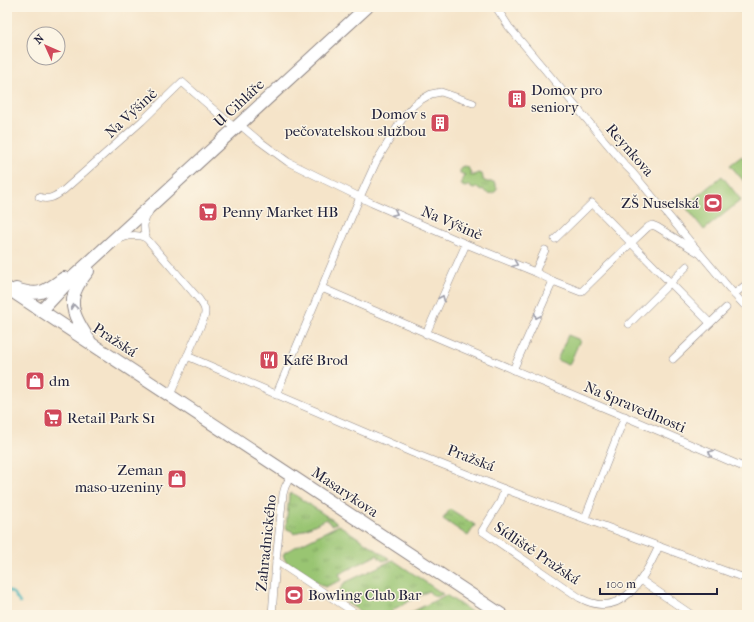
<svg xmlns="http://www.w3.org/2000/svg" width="754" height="622" font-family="'IM FELL French Canon',serif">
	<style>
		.grass { fill: url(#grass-tufts); stroke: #5e7456 }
		.pitch { fill: #99c572; stroke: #5e7456 }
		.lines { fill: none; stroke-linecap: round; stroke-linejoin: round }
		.stream { stroke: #41b2b8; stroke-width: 2.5 }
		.street-casing { stroke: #8c8382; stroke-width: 8 }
		.primary-casing { stroke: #8c8382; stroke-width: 14 }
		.street { stroke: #fff; stroke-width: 7 }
		.primary { stroke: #fff; stroke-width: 12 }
		.oneway { stroke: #9c9ca7 }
		.labels { text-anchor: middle; stroke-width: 3; stroke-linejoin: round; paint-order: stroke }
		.poi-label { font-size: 15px; fill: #22223b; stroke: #fcf5e5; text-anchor: start }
		.street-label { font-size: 15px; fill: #22223b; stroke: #fcf5e5 }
	</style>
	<defs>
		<pattern id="grass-tufts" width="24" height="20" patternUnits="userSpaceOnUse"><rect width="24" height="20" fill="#99c572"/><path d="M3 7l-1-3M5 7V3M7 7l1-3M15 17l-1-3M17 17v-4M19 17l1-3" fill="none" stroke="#7ca05f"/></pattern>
	</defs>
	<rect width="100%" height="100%" fill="#fcf5e5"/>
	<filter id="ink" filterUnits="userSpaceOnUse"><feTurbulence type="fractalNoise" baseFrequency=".025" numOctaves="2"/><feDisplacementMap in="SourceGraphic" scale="8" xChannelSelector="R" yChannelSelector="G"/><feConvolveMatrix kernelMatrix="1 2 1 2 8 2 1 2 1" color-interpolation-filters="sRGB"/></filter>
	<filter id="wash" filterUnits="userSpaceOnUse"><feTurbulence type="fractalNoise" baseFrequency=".012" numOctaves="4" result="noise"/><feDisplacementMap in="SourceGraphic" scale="16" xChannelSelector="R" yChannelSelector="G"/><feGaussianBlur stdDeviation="0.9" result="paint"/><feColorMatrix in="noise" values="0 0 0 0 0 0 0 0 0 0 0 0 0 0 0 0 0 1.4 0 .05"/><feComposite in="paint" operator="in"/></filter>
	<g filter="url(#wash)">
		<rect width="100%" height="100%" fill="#f5e4c9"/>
		<g class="grass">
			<path d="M465,166L468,167L472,176L478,173L482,174L483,178V180L487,182H494L497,188L496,191C492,194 486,195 483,189L481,190L477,187L474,189L471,188L470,185C460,191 459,181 465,175L460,173V171L462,167Z"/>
			<path d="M292,493L337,523L332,525L329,523L327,519L294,534L292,531L287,529L286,527L289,495Z"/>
			<path d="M450,509L475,525L468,536L443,519Z"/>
			<path d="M339,525L390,559L383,561L380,559L377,555L339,574L342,580L325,587L310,578L305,572L299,568L290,565L285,560L283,555L285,552Z"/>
			<path d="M393,560L443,594C436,597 434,599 429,591L392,610L394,615H366L341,599C338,592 340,589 344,583Z"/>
			<path d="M446,595L476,615H406Z"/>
		</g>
		<g class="pitch">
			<path d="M742,156L747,163V185L730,165Z"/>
			<path d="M722,176L741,200L704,230L685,206Z"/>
			<path d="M568,335L580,340L569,365L557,360Z"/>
		</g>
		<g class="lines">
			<g class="stream">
				<path d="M727,7L747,12"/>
				<path d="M7,590L13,593L20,603"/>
			</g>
		</g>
	</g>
	<g filter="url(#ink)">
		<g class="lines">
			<g class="street-casing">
				<g id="street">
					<path d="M496,7L509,27L625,165L632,172L734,294L747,308"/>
					<path d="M239,124L258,140L288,162L372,203L466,244L535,272L553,281L581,292L631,243L648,227L652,225L657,227L699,253"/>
					<path d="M39,197C49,201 56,196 64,190L142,121L182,82L235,128"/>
					<path d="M149,212C143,221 143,228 146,238L198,298C203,305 207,309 204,318L170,395"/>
					<path d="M555,239L592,203L631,243"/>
					<path d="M118,240C127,236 136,233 146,238"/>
					<path d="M631,243L710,323"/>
					<path d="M535,272L545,250"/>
					<path d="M322,288C461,349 602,406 741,466L747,467"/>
					<path d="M734,294L747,284"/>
					<path d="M629,324L687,266"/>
					<path d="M426,334L466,244"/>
					<path d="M187,356L413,453L507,490L747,579"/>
					<path d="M673,359L726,308"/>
					<path d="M513,370L553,281"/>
					<path d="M276,395L360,197L376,162L404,116L414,105L419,101L431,94L441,92L473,103"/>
					<path d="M505,489L500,502L482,531L580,598C622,621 644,579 659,546"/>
					<path d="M585,518L625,416"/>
					<path d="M276,561L358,615"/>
					<path d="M641,580L692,615"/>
					<path d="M272,615L276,561L283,494L285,487L291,475"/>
				</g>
			</g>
			<g class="primary-casing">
				<g id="primary">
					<path d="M88,271C84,276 80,281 77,287C66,307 79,324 89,340"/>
					<path d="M7,288L502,615"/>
					<path d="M16,289C39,297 45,292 64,278"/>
					<path d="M42,310L71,279L107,246L367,7"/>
				</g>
			</g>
			<use href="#street" class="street"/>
			<use href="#primary" class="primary"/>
		</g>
		<defs><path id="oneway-chevron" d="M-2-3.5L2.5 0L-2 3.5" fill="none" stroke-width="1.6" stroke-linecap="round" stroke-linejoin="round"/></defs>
		<g class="oneway">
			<use href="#oneway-chevron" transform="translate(395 213) rotate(24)"/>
			<use href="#oneway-chevron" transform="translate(515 264) rotate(22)"/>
			<use href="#oneway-chevron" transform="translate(442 298) rotate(-67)"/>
			<use href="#oneway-chevron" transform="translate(74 307) rotate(-96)"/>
			<use href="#oneway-chevron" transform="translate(537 316) rotate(114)"/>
			<use href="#oneway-chevron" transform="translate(711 453) rotate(-157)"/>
		</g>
	</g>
	<defs>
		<g id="building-square" transform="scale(1)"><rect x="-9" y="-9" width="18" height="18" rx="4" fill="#d1495b" stroke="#fcf5e5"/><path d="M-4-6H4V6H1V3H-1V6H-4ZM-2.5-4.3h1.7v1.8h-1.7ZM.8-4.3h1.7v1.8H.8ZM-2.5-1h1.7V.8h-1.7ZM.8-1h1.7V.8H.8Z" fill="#fff"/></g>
		<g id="stadium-square" transform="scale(1)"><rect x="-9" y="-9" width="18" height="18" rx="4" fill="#d1495b" stroke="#fcf5e5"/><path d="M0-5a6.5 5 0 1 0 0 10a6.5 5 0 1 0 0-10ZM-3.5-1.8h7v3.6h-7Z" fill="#fff"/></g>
		<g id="supermarket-square" transform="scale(1)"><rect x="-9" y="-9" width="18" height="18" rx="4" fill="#d1495b" stroke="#fcf5e5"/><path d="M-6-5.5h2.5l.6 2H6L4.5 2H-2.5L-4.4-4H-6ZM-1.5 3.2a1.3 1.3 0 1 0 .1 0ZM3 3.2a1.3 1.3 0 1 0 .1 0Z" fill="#fff"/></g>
		<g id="restaurant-square" transform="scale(1)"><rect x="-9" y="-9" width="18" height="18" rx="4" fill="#d1495b" stroke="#fcf5e5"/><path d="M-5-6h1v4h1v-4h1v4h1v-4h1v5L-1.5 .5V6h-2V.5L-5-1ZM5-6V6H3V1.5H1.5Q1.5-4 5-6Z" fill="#fff"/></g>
		<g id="shop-square" transform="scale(1)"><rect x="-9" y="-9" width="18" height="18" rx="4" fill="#d1495b" stroke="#fcf5e5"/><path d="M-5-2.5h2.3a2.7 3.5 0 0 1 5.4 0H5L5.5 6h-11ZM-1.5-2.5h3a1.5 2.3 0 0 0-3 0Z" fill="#fff"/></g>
	</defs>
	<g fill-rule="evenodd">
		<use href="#building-square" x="517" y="99"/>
		<use href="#building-square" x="440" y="123"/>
		<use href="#stadium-square" x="713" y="203"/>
		<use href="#supermarket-square" x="208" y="212"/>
		<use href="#restaurant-square" x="269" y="360"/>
		<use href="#shop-square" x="35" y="381"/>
		<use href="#supermarket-square" x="53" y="418"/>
		<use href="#shop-square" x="177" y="479"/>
		<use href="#stadium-square" x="294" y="595"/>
	</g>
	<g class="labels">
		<g class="poi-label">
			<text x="531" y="95">Domov pro<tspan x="531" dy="17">seniory</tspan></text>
			<text x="426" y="119" text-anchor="end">Domov s<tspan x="426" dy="17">pečovatelskou službou</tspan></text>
			<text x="699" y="208" text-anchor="end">ZŠ Nuselská</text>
			<text x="222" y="217">Penny Market HB</text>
			<text x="283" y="365">Kafé Brod</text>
			<text x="49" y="386">dm</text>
			<text x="67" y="423">Retail Park S1</text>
			<text x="163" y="475" text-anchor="end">Zeman<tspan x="163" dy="17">maso-uzeniny</tspan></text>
			<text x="308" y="600">Bowling Club Bar</text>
		</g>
		<g class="street-label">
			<text transform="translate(239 103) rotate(-43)" y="5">U Cihláře</text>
			<text transform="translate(131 113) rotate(-43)" y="5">Na Výšině</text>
			<text transform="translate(630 150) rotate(49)" y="5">Reynkova</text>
			<text transform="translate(452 223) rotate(23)" y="5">Na Výšině</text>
			<text transform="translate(115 340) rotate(33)" y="5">Pražská</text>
			<text transform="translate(635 407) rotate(23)" y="5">Na Spravedlnosti</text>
			<text transform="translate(471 458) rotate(21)" y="5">Pražská</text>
			<text transform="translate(345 492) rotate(34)" y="5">Masarykova</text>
			<text transform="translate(266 543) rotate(-84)" y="5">Zahradnického</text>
			<text transform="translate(537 553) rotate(34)" y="5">Sídliště Pražská</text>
		</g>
	</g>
	<rect width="754" height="622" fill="none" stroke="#fcf5e5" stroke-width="24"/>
	<g transform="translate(46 46) rotate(315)"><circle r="19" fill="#fcf5e5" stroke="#a5a1a1"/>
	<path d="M0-3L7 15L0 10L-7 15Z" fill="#d1495b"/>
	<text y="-6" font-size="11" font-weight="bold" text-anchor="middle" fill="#22223b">N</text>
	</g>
	<path d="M600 588v6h117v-6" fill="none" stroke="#22223b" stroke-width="2"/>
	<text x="606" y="588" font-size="12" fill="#22223b" stroke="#fcf5e5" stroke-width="3" paint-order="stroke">100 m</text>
</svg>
